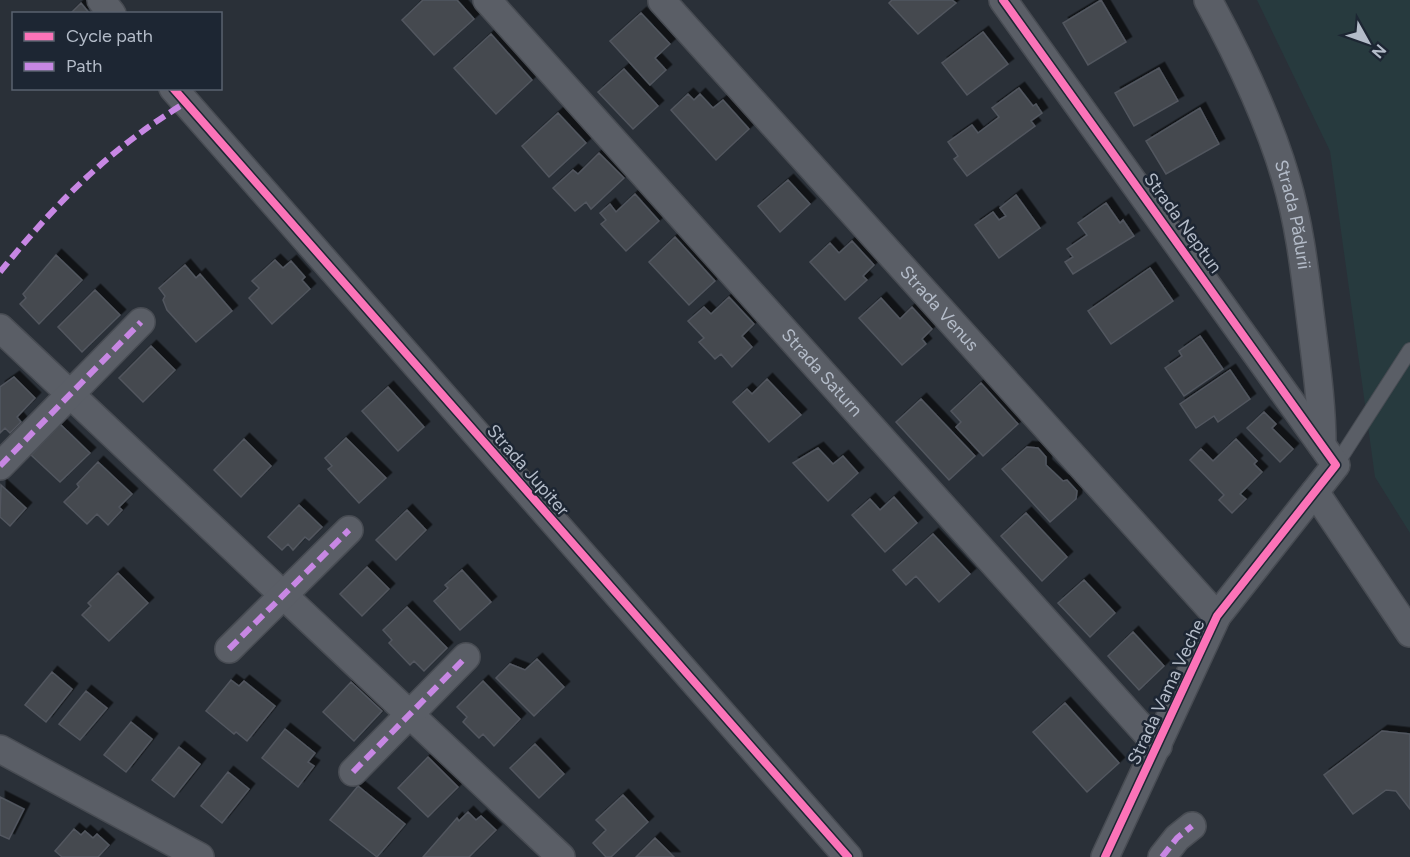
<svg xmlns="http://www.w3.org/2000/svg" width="1410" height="857" font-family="Figtree,sans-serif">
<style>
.green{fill:#273a3e}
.building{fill:#444950;stroke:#52575f;stroke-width:1.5;filter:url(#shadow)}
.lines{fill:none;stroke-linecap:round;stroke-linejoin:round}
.service-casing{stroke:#484c53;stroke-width:16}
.minor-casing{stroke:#484c53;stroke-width:30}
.service{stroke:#5a5e66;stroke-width:14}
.minor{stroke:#5a5e66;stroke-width:27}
.quiet{stroke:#c787e3;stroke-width:6;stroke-dasharray:12 6;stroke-linecap:butt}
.cycleway-casing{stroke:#1d2633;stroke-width:11}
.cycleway{stroke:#fb73b8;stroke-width:8}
.labels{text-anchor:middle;stroke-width:5;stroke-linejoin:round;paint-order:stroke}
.street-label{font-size:18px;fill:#b4bcc9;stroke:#1d2633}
</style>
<defs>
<filter id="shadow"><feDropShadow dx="5.5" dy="-5.5" stdDeviation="0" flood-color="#0009"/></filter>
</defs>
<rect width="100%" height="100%" fill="#2a3038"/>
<path class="green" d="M1257,0H1410V533L1375,477L1330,151Z"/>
<path class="building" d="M423,0H457L474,19L434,55L402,20Z
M892,0H952L956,3L918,34L889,3Z
M1101,0L1126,42L1088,65L1063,23Z
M81,3L90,14H70Z
M641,13L670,44L655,58L666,70L650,85L610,41Z
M983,32L1008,64L967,95L942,63Z
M491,34L532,80L496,114L454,68Z
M1159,68L1178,101L1134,126L1115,93Z
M624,69L658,106L633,129L598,92Z
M1019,88L1033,106L1036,104L1042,113L1031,121L1035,126L967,176L954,159L958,156L948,142L972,125L978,133L999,117L992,108Z
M688,94L694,100L700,94L713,108L723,100L749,129L716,160L671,110Z
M1200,108L1219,144L1166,174L1146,141Z
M558,113L586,143L549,177L522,146Z
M599,153L624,178L591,209L586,202L575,211L553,188L573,170L578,174Z
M788,180L810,204L780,232L758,206Z
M635,194L659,221L626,251L601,224L606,220L600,213L610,204L616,212Z
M1016,195L1040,228L999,258L975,225L993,212L999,220L1006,216L1000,208Z
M1106,203L1120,223L1123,220L1134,236L1073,274L1065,262L1073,257L1067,249L1087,235L1078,223Z
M675,237L715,281L689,305L649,262Z
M852,241L874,265L863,276L867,280L845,300L810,262L830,243L839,253Z
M56,255L82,280L39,324L20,304L26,298L23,294Z
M275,260L283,268L291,261L305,277L302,280L310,289L272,324L249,298L259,288L252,281Z
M185,265L196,278L200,274L232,311L196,342L167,310L163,300L165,296L159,288Z
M1150,268L1173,301L1111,344L1088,311Z
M95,290L120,315L82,352L58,327Z
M729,297L754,324L742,336L752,347L732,367L721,354L715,359L699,342L704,338L688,321L704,307L711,314Z
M881,298L900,319L912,307L932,329L922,339L926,344L902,365L859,318Z
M1200,336L1223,369L1184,396L1165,368L1182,356L1179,351Z
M151,346L175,370L143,402L119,378Z
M1230,370L1250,399L1218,422L1214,416L1196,428L1180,404Z
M14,377L35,398L17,417L21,422L10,433L5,428L0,433V387Z
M767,379L801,415L769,442L733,402L747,389L752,394Z
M981,383L1018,424L983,456L956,427L961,422L951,411Z
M388,387L424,427L398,451L362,411Z
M921,399L975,456L949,480L896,422Z
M1264,412L1276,424L1272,428L1293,449L1280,462L1247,428Z
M60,424L90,453L60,482L31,455Z
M346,438L386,478L359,503L328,469L332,466L325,458Z
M244,439L271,466L241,497L214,470Z
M1236,439L1257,461L1254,464L1262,472L1240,494L1246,499L1232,513L1219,500L1224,495L1190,460L1201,449L1213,461Z
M1027,447L1038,448L1046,457V465L1063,481L1067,480L1077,491L1076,499L1050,522L1002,469Z
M818,448L833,464L843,456L858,473L828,501L793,463Z
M98,462L132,494L119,507L122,510L108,525L97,514L87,524L64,502L79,487L77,484Z
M1,485L26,508L10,526L0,517Z
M894,497L917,523L885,552L852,515L870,499L880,510Z
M299,505L322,527L309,540L305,537L293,550L288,544L282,550L268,537Z
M407,510L426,530L396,560L376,540Z
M1026,513L1067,557L1042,581L1001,536Z
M933,534L970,574L939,602L916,576L906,585L893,570Z
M367,567L389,589L362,616L340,594Z
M462,570L491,602L460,630L434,601L448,588L445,585Z
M118,573L148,603L109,641L82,615L91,606L88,603Z
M1084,580L1115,613L1090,637L1058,603Z
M407,607L447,648L424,671L414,661L410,665L389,643L392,640L383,630Z
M1133,632L1164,666L1139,690L1108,656Z
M537,659L564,687L534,716L496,678L510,664L525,670Z
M52,672L72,689L46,722L25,705Z
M231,680L239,686L244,681L275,706L247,741L236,732L234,734L206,711Z
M483,681L520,719L494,746L483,734L479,738L463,722L467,717L457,707Z
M351,682L382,711L354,741L323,712Z
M86,691L107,708L80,740L59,724Z
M1065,703L1119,763L1087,792L1033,732Z
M131,722L152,739L126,772L104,755Z
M285,729L315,753L308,762L314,766L298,787L262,758Z
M1382,731L1410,734V809L1396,791L1386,790L1353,814L1324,775Z
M535,744L564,774L539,798L510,768Z
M179,747L200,764L174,797L152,780Z
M428,757L458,787L428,817L398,788Z
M228,772L249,789L222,823L201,806Z
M358,786L405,824L377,857L330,820Z
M623,795L648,822L611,857H606L593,843L606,830L596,820Z
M0,797L24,809L9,839L0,835Z
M468,812L476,820L481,816L496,830L469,857H423L457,818L459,821Z
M74,829L81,835L85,831L93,838L97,834L109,845L98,857H62L55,851Z
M655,838L674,857H636Z"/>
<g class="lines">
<g class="service-casing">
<path id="service" d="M1336,465L1410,350"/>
</g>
<g class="minor-casing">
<g id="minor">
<path d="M101,0L112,14"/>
<path id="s1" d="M487,0L1158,746"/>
<path d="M1003,0L1336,465L1217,616L1105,857"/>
<path id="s2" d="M1208,0C1239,57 1268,117 1286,179C1300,226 1305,274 1311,322C1316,363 1322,404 1322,445"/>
<path id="s3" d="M662,1L1217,616"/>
<path d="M173,88L848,857"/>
<path d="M0,328L561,857"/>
<path d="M0,466L141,322"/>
<path d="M1315,492L1410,633"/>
<path d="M229,649L349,530"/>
<path d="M0,749L200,857"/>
<path d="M353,772L466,657"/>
<path d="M1162,857L1177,838L1192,826"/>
</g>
</g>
<use href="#service" class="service"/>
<use href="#minor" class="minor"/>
<path class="quiet" d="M0,272C57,202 108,150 185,103
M0,466L141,322
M229,649L349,530
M353,772L466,657
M1162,857L1177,838L1192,826"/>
<g class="cycleway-casing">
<path id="cycleway" d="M1003,0L1336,465L1217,616L1105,857
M173,88L848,857"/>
</g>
<use href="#cycleway" class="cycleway"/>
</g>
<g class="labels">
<g class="street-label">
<text dy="6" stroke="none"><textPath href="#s2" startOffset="232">Strada Pădurii</textPath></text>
<text transform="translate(1183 223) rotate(54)" y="6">Strada Neptun</text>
<text dy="6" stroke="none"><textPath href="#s3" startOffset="414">Strada Venus</textPath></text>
<text dy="6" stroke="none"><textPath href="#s1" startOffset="501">Strada Saturn</textPath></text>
<text transform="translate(528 470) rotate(49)" y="6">Strada Jupiter</text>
<text transform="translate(1166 692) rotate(-65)" y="6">Strada Vama Veche</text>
</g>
</g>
<rect x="12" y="12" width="210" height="78" fill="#1d2633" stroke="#59626f" stroke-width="1.5"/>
<rect x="24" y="32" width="30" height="9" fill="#fb73b8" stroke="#59626f" stroke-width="1.5"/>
<text x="66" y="42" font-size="18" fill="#b4bcc9">Cycle path</text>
<rect x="24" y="62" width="30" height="9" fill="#c787e3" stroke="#59626f" stroke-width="1.5"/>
<text x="66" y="72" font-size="18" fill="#b4bcc9">Path</text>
<g transform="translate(1368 42) rotate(130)" stroke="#1d2633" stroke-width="4.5" paint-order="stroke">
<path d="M0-4.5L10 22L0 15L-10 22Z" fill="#b4bcc9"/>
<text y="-9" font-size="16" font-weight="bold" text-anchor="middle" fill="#b4bcc9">N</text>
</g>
</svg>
